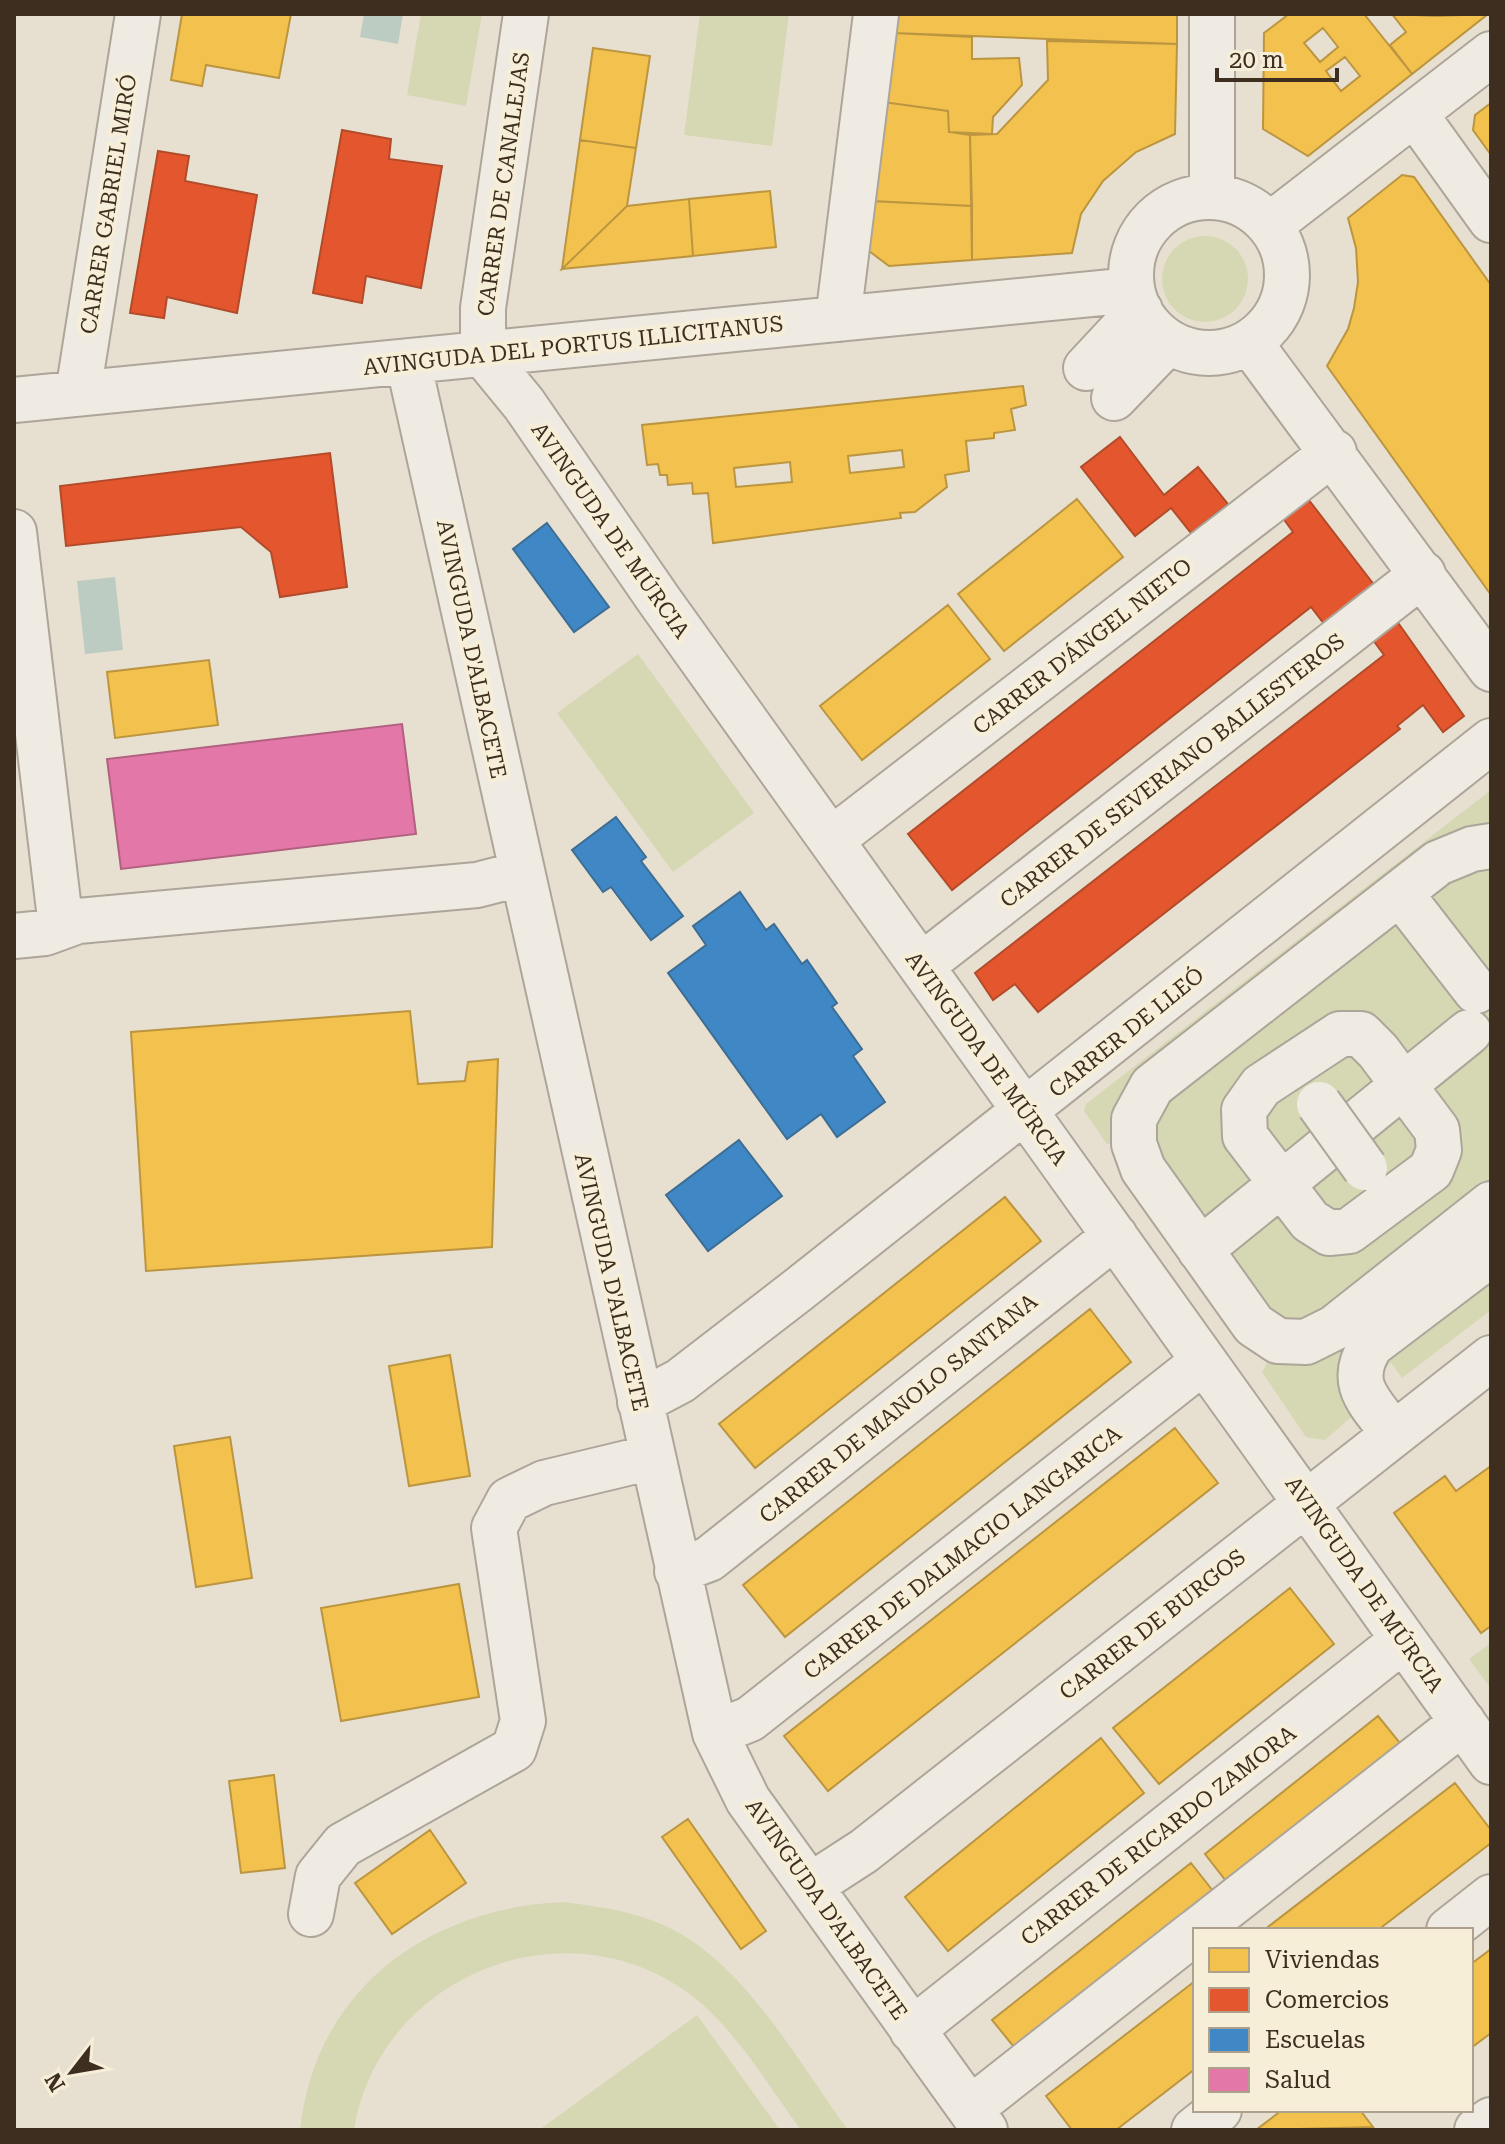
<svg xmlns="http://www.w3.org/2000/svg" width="1505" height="2144" font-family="'Roboto Serif',serif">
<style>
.green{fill:#d6d7b3}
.water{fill:#bcccc2}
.homes{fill:#f2c14e;stroke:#bc9540;stroke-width:2;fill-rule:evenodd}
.shops{fill:#e4572e;stroke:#b24b2a;stroke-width:2}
.schools{fill:#3f88c5;stroke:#3e6d94;stroke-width:2}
.health{fill:#e377a8;stroke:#b1617f;stroke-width:2}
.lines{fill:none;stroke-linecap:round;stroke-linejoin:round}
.minor-casing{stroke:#ada599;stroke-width:48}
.minor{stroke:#efebe3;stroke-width:44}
.minor-bridge-casing{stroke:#ada599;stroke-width:48;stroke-linecap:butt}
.minor-bridge{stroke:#efebe3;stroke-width:44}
.labels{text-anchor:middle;stroke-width:8;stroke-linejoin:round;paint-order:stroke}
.street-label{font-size:22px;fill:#3d2e20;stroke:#f7eed8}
</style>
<rect width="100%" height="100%" fill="#e7e0d1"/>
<path class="green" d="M421,14H482L466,106L407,95Z
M700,14H789L772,146L684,135Z
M1162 279a43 43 0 1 1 86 0a43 43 0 1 1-86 0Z
M638,654L754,813L673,872L557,713Z
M1491,790V1310L1402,1378L1391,1363L1346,1395L1357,1412L1325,1440L1306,1437L1262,1372L1270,1357L1117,1142L1107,1144L1084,1111L1086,1104Z
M1491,1643V1689L1469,1659Z
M563,1902C604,1907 645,1913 681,1934C751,1975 801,2066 848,2130H801C766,2083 733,2024 684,1990C558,1903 378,1979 354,2130H300C315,1989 428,1908 563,1902Z
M697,2015L780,2130H539Z"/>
<path class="water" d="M364,14H403L398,44L360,37Z
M115,577L123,650L85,654L77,581Z"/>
<path class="homes" d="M182,14H291L279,78L206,65L202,86L171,80Z
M896,14H1177V44L894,33Z
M1289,14H1364L1412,74L1308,156L1263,129L1264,33ZM1323,28L1338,47L1320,62L1304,43ZM1345,57L1360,76L1341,91L1326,71Z
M1392,14L1436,16L1488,14L1412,74L1390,45L1406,32Z
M894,33L972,37V59L1019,58L1022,85L993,117L992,134L949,132L948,111L883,102Z
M1047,41L1177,44L1175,134L1136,152L1103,181L1081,214L1072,253L972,260L970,135L997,134L1048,80Z
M593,48L650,56L636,148L580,140Z
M883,102L948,111L949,132L970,135L972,206L871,201Z
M1491,103V155L1473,130L1475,115Z
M580,140L636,148L627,206L562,269Z
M1402,175L1414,177L1491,285V595L1327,366L1348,329L1354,308L1358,282L1356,248L1348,218Z
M770,191L776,247L693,256L689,199Z
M689,199L693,256L562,269L627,206Z
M871,201L972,206V260L889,266L865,248Z
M1023,386L1026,405L1011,409L1015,430L994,433V438L966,441L969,471L945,475L947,487L915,512L900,513L901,518L713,543L708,493L693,494L692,483L668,485L667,475H660L658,464L647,465L642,425ZM902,450L904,467L850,473L848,456ZM790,462L792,482L736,487L734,468Z
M1077,499L1123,557L1004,651L958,594Z
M948,605L990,659L862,760L820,706Z
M209,660L218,725L115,738L107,672Z
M410,1011L418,1084L465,1081L468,1062L498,1059L492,1247L146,1271L131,1032Z
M1005,1197L1041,1241L755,1468L719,1424Z
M1090,1309L1131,1362L785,1637L743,1585Z
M450,1355L470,1476L409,1486L389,1366Z
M1175,1428L1218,1483L828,1791L784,1736Z
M230,1437L252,1578L196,1587L174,1446Z
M1491,1466V1626L1481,1633L1394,1513L1445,1476L1456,1491Z
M459,1584L479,1697L341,1721L321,1608Z
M1290,1588L1334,1644L1159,1784L1113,1728Z
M1378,1716L1400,1743L1226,1881L1205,1854Z
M1101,1738L1144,1793L948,1951L905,1897Z
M274,1775L285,1868L241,1873L229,1781Z
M1455,1783L1491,1830V1843L1378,1930H1264Z
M688,1819L766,1931L741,1949L662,1837Z
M430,1830L466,1883L392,1934L355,1883Z
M1191,1863L1213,1891L1014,2047L992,2020Z
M1491,1949V2033L1471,2048V1964Z
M1195,1981V2069L1116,2130H1072L1046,2096Z
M1282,2110H1360L1373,2127L1256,2130Z"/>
<path class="shops" d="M342,130L391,139L389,159L442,166L421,288L366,276L362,303L313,293Z
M158,151L189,156L185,181L257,195L237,313L167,297L164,318L130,313Z
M1120,437L1164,495L1198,467L1228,504L1191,533L1171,508L1135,536L1081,467Z
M330,453L347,587L280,597L271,552L241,527L66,546L60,486Z
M1305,495L1375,586L1325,625L1311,607L952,890L908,834L1293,532L1280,514Z
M1394,617L1464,716L1443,732L1423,705L1397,726L1400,729L1038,1012L1015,984L993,1000L975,973L1384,655L1370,636Z"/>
<path class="schools" d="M547,523L609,607L574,632L513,549Z
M616,817L646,857L641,861L683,916L651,940L611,887L603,892L572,850Z
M740,892L766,930L774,924L802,964L807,960L837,1003L832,1007L862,1049L853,1056L885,1102L837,1137L821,1114L787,1139L668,973L706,945L693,926Z
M739,1140L782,1196L708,1251L666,1195Z"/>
<path class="health" d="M402,724L416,834L121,869L107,759Z"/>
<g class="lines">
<g class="minor-casing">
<path id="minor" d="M1415,114L1491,220
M1212,197V14
M1131 275a78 78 0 1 1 156 0a78 78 0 1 1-156 0Z
M1270,225L1491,54
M838,319L876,14
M1250,343L1491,669
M483,354L524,404L659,600L1491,1762
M483,354V308L526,14
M408,361L715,1733L748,1800L985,2130
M1086,368L1140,310
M78,393L138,14
M1114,398L1168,342
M14,400L1132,290
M14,532L61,927
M831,840L1334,452
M1491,846L1472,849L1438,863L1152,1086L1134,1119V1144L1143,1169L1254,1325L1278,1341L1306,1342L1334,1328L1491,1204
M1400,893L1476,991
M14,936L45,933L78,921L477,885L520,874
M921,966L1423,574
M1340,1034H1361L1378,1051L1437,1130L1439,1150L1431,1170L1349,1231L1329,1233L1310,1221L1245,1136L1244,1110L1261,1086Z
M1200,1250L1469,1032
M640,1402L680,1381L798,1290L1491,741
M1394,1434C1370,1402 1346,1384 1371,1345L1491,1254
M677,1571L709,1559L1115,1236
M715,1733L750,1719L1204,1361
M810,1886L864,1851L1491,1358
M311,1914L318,1876L343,1845L514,1749L523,1721L494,1528L509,1500L544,1483L652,1457
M1198,1930L1463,1722
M1449,1930L1491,1897
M912,2030L1403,1640
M970,2109L1195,1932
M1194,2130L1219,2110
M1477,2130L1491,2120"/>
</g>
<use href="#minor" class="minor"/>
<g class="minor-bridge-casing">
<path id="minor-bridge" d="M1319,1104L1365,1168"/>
</g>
<use href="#minor-bridge" class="minor-bridge"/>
</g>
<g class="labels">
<g class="street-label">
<text transform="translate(503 184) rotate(-82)" y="8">CARRER DE CANALEJAS</text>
<text transform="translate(108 204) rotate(-81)" y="8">CARRER GABRIEL MIRÓ</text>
<text transform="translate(573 345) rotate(-6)" y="8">AVINGUDA DEL PORTUS ILLICITANUS</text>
<text transform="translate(611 530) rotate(55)" y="8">AVINGUDA DE MÚRCIA</text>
<text transform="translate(1082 646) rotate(-38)" y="8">CARRER D'ÁNGEL NIETO</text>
<text transform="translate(472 649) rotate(78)" y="8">AVINGUDA D'ALBACETE</text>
<text transform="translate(1172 770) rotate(-38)" y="8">CARRER DE SEVERIANO BALLESTEROS</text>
<text transform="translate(1126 1032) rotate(-39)" y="8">CARRER DE LLEÓ</text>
<text transform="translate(987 1058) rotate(54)" y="8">AVINGUDA DE MÚRCIA</text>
<text transform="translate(612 1282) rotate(77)" y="8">AVINGUDA D'ALBACETE</text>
<text transform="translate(898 1408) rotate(-39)" y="8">CARRER DE MANOLO SANTANA</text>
<text transform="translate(962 1552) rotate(-38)" y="8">CARRER DE DALMACIO LANGARICA</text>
<text transform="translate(1365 1584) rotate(55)" y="8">AVINGUDA DE MÚRCIA</text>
<text transform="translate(1152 1624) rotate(-38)" y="8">CARRER DE BURGOS</text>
<text transform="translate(1158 1835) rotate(-38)" y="8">CARRER DE RICARDO ZAMORA</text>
<text transform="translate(827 1909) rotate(55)" y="8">AVINGUDA D'ALBACETE</text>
</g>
</g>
<rect width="1505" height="2144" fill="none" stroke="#3d2e20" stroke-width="32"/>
<rect x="1193" y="1928" width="280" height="184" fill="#f7eed8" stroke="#ada18e" stroke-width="2"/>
<rect x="1209" y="1948" width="40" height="24" fill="#f2c14e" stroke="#ada18e" stroke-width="2"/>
<text x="1265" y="1968" font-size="24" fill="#3d2e20">Viviendas</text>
<rect x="1209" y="1988" width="40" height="24" fill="#e4572e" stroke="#ada18e" stroke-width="2"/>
<text x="1265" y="2008" font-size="24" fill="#3d2e20">Comercios</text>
<rect x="1209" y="2028" width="40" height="24" fill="#3f88c5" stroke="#ada18e" stroke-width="2"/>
<text x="1265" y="2048" font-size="24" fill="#3d2e20">Escuelas</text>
<rect x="1209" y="2068" width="40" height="24" fill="#e377a8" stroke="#ada18e" stroke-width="2"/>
<text x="1265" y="2088" font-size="24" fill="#3d2e20">Salud</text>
<g transform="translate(72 2072) rotate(239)" stroke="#f7eed8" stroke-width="6" paint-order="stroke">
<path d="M0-6L14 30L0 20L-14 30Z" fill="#3d2e20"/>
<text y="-12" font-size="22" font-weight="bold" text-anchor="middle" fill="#3d2e20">N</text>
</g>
<path d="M1217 68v12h120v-12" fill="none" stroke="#3d2e20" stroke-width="4"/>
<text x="1229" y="68" font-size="24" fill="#3d2e20" stroke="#f7eed8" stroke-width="6" paint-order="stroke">20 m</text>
</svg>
